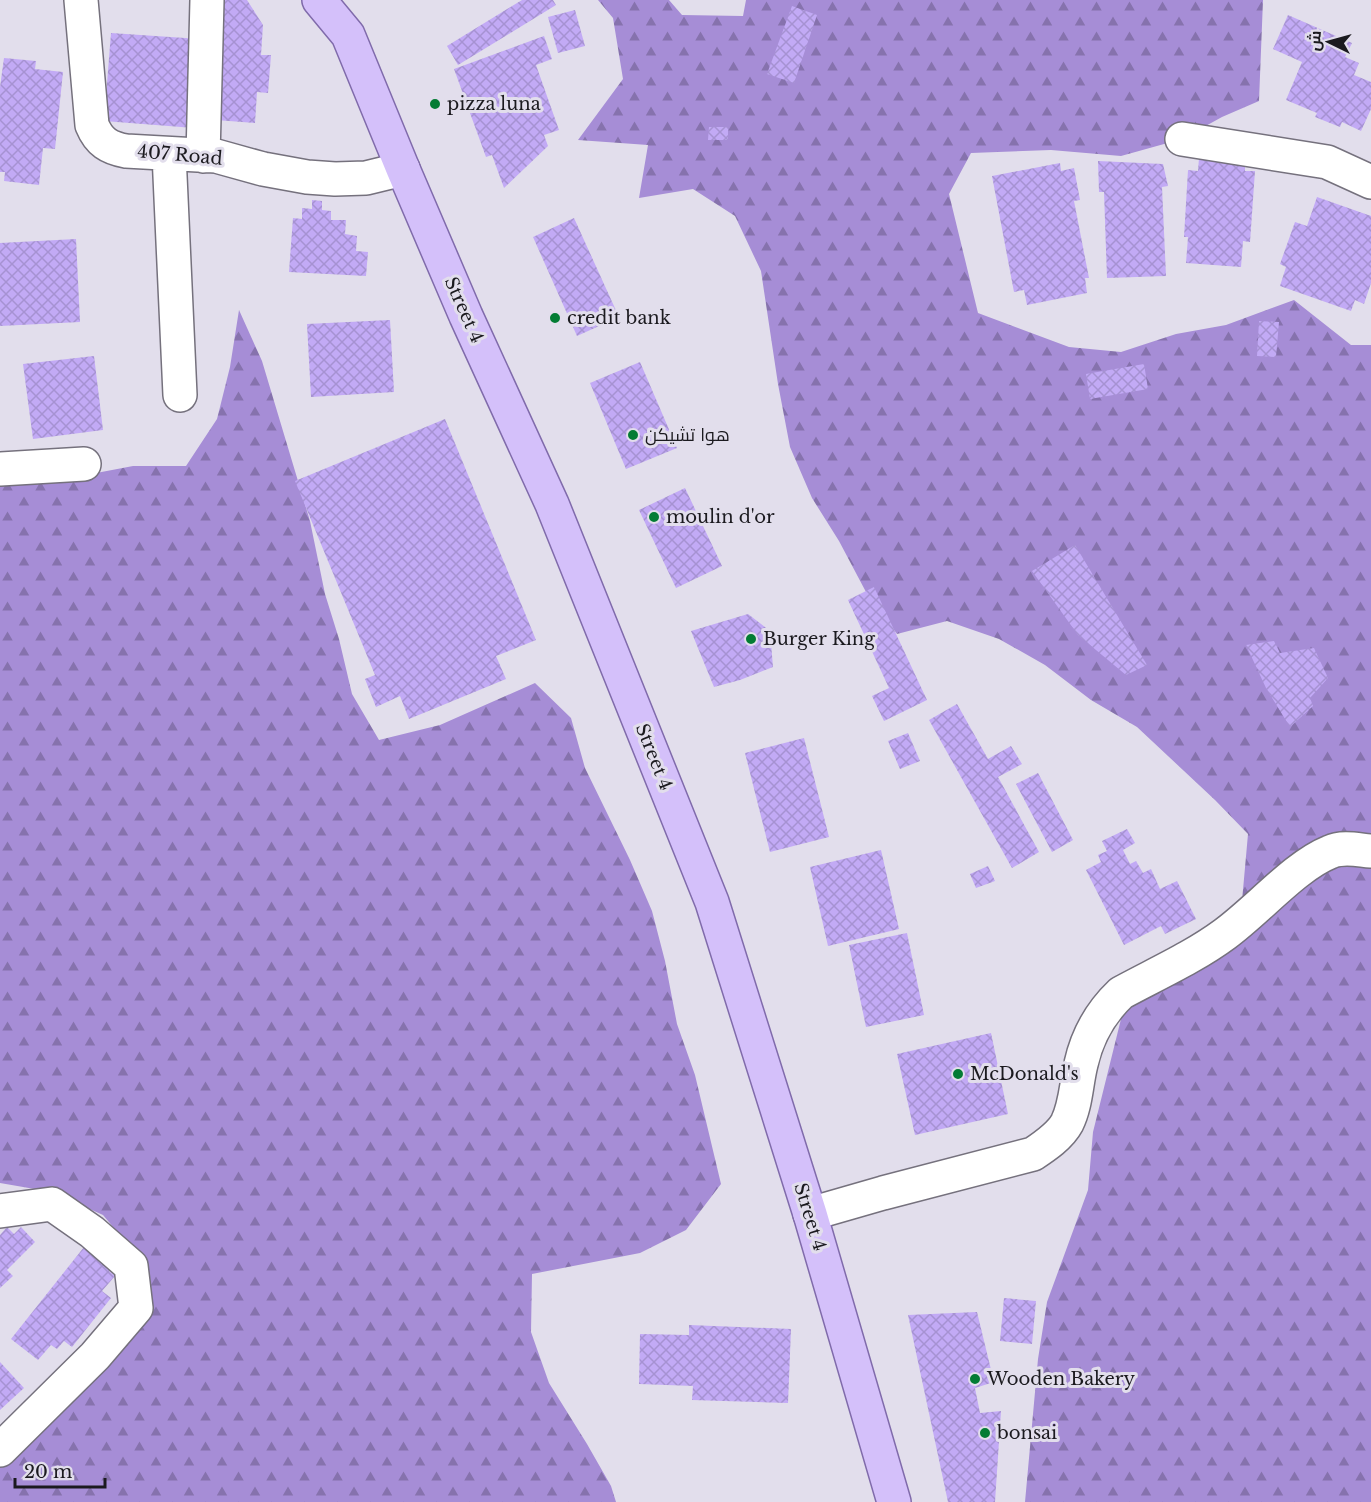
<svg xmlns="http://www.w3.org/2000/svg" width="1371" height="1502" font-family="'Libre Baskerville',Cairo,serif">
<style>
.forest{fill:url(#forest-firs)}
.building{fill:url(#building-cross-hatch)}
.lines{fill:none;stroke-linecap:round;stroke-linejoin:round}
.minor-casing{stroke:#75717d;stroke-width:36}
.major-casing{stroke:#806bab;stroke-width:36}
.minor{stroke:#fff;stroke-width:33}
.major{stroke:#d4c0fa;stroke-width:33}
.poi-dot{fill:#037c34;stroke:#e2deec;stroke-width:2}
.labels{text-anchor:middle;stroke-width:6;stroke-linejoin:round;paint-order:stroke}
.poi-label{font-size:18px;fill:#1b1a1f;stroke:#e2deec;text-anchor:start}
.street-label{font-size:18px;fill:#1b1a1f;stroke:#e2deec}
</style>
<defs>
<pattern id="forest-firs" width="22" height="20" patternUnits="userSpaceOnUse" patternTransform="scale(1.5)"><rect width="22" height="20" fill="#a68dd6"/><path d="M5 1l3.5 6h-7zM16 11l3.5 6h-7z" fill="#8672ad"/></pattern>
<pattern id="building-cross-hatch" width="8" height="8" patternUnits="userSpaceOnUse" patternTransform="scale(1.5)"><rect width="8" height="8" fill="#c2aaf5"/><path d="M0 0l8 8M0 8l8-8" fill="none" stroke="#a692d2"/></pattern>
</defs>
<rect width="100%" height="100%" fill="#e2deec"/>
<path class="forest" d="M598,0H669L682,15L743,16L746,0H1263L1259,101L1222,117L1182,139L1121,156L1051,150L971,153L949,194L978,313L1069,347L1121,352L1176,334L1226,325L1294,300L1351,345H1371V1502H1025L1038,1359L1047,1302L1088,1190L1093,1132L1121,1019L1143,967L1203,946L1242,901L1248,834L1215,800L1137,727L1091,700L1045,665L999,639L947,621L897,634L866,592L839,541L812,498L790,447L778,384L761,271L735,216L693,189L639,198L648,145L578,140L623,79L613,18Z
M239,310L262,361L310,521L325,594L339,639L352,694L379,740L440,725L535,683L571,718L585,768L630,860L652,911L665,961L677,1024L695,1075L721,1184L686,1230L640,1253L532,1274L531,1332L549,1383L587,1444L611,1486L616,1502H0V1439L109,1349L135,1253L103,1215L52,1192L0,1183V478H70L133,466H186L217,419L230,367Z"/>
<path class="building" d="M223,0H247L263,25L261,55H271L268,93L257,92L255,123L216,120Z
M522,0H553L556,5L458,65L447,46Z
M792,6L817,15L794,83L767,74Z
M575,10L585,46L558,53L548,17Z
M1288,15L1352,43L1345,57L1359,63L1354,75L1371,82V109L1361,131L1342,122L1340,127L1315,117L1317,113L1286,100L1302,62L1273,49Z
M111,33L200,39L194,128L104,121Z
M544,36L552,59L536,65L559,130L544,135L548,146L504,188L492,155L486,157L454,69Z
M4,58L36,61L35,69L63,72L55,149L43,148L39,185L4,181L5,172H0V87Z
M709,127H728V140H708Z
M1199,158L1245,161V171H1255L1250,242L1243,241L1241,267L1186,263L1188,237H1184L1188,170L1198,171Z
M1098,161L1163,164L1168,186L1162,187L1166,276L1107,278L1104,192H1099Z
M1060,163L1061,171L1074,168L1080,200L1074,201L1089,278H1085L1087,293L1027,305L1024,290L1014,292L992,176Z
M1317,197L1371,216V283L1364,304L1355,300L1351,311L1280,286L1286,267L1280,264L1295,222L1307,226Z
M312,200L322,201V210L331,211V220H346L345,234L357,236L356,251L368,252L366,276L289,272L293,218L302,219V208L312,209Z
M574,218L619,317L577,336L533,237Z
M76,239L80,322L0,326V243Z
M390,320L394,392L311,397L307,324Z
M1259,321L1279,322L1276,357L1257,356Z
M94,356L103,430L33,439L23,364Z
M640,362L677,448L626,469L590,383Z
M1144,364L1148,389L1090,399L1086,374Z
M445,419L536,640L496,656L506,679L409,719L400,696L376,707L365,679L375,675L295,481Z
M685,488L722,566L676,588L639,510Z
M1075,545L1147,665L1126,675L1078,635L1032,571Z
M874,587L927,700L884,721L872,696L889,688L848,600Z
M748,614L770,631L773,667L740,680L714,687L691,631Z
M1274,641L1280,653L1314,648L1328,678L1310,698L1313,706L1290,727L1266,688L1246,645Z
M957,704L988,759L1011,746L1022,764L998,777L1039,852L1012,868L929,720Z
M908,733L920,761L900,769L888,741Z
M804,738L829,837L770,852L745,753Z
M1038,773L1073,840L1052,852L1016,784Z
M1127,829L1135,843L1123,850L1130,864L1136,861L1143,873L1151,869L1160,889L1177,881L1196,919L1165,934L1161,926L1124,945L1086,870L1101,862L1098,855L1107,851L1102,841Z
M881,850L899,929L828,946L810,867Z
M988,866L995,881L976,888L970,874Z
M907,933L924,1015L866,1027L849,945Z
M991,1033L1008,1114L915,1135L897,1054Z
M7,1227L14,1234L21,1227L35,1242L7,1270L13,1276L0,1288V1235Z
M88,1242L115,1263L109,1271L115,1276L102,1291L111,1298L72,1347L64,1341L57,1349L51,1345L38,1360L11,1339Z
M1004,1298L1036,1301L1032,1344L1000,1341Z
M977,1312L994,1382L975,1388L980,1413L1001,1411L995,1502H948L908,1315Z
M689,1325L791,1329L788,1403L692,1400L693,1386L639,1384L640,1334L689,1335Z
M0,1362L24,1388L0,1410Z"/>
<g class="lines">
<g class="minor-casing">
<path id="minor" d="M81,0L92,125C99,142 109,148 126,151L216,156L263,169L307,177L335,179L366,178L403,169
M1182,139L1327,162L1371,182
M169,154L180,395
M203,156L207,0
M0,469L84,464
M0,1211L52,1204L92,1232L131,1266L136,1308L95,1356L0,1450
M810,1214L883,1193L1033,1154C1045,1146 1060,1136 1067,1123C1076,1105 1076,1084 1081,1064C1087,1037 1101,1012 1121,993C1156,974 1194,957 1225,934C1258,910 1295,866 1330,852C1343,846 1358,850 1371,851"/>
</g>
<g class="major-casing">
<path id="major" d="M319,0L348,35L403,169L466,316L552,504L712,902L810,1214L894,1502"/>
</g>
<use href="#minor" class="minor"/>
<use href="#major" class="major"/>
</g>
<g class="poi-dot">
<circle cx="435" cy="104" r="6"/>
<circle cx="555" cy="318" r="6"/>
<circle cx="633" cy="435" r="6"/>
<circle cx="654" cy="517" r="6"/>
<circle cx="751" cy="639" r="6"/>
<circle cx="958" cy="1074" r="6"/>
<circle cx="975" cy="1379" r="6"/>
<circle cx="985" cy="1433" r="6"/>
</g>
<g class="labels">
<g class="poi-label">
<text x="447" y="110">pizza luna</text>
<text x="567" y="324">credit bank</text>
<text x="645" y="441">هوا تشيكن</text>
<text x="666" y="523">moulin d'or</text>
<text x="763" y="645">Burger King</text>
<text x="970" y="1080">McDonald's</text>
<text x="987" y="1385">Wooden Bakery</text>
<text x="997" y="1439">bonsai</text>
</g>
<g class="street-label">
<text transform="translate(180 155) rotate(5)" y="6">407 Road</text>
<text transform="translate(464 310) rotate(66)" y="6">Street 4</text>
<text transform="translate(654 757) rotate(68)" y="6">Street 4</text>
<text transform="translate(810 1217) rotate(73)" y="6">Street 4</text>
</g>
</g>
<g transform="translate(1329 42) rotate(275)" stroke="#e2deec" stroke-width="4.5" paint-order="stroke">
<path d="M0-4.5L10 22L0 15L-10 22Z" fill="#1b1a1f"/>
<text y="-9" font-size="16" font-weight="bold" text-anchor="middle" fill="#1b1a1f">ش</text>
</g>
<path d="M15 1478v9h90v-9" fill="none" stroke="#1b1a1f" stroke-width="3"/>
<text x="24" y="1478" font-size="18" fill="#1b1a1f" stroke="#e2deec" stroke-width="4.5" paint-order="stroke">20 m</text>
</svg>
